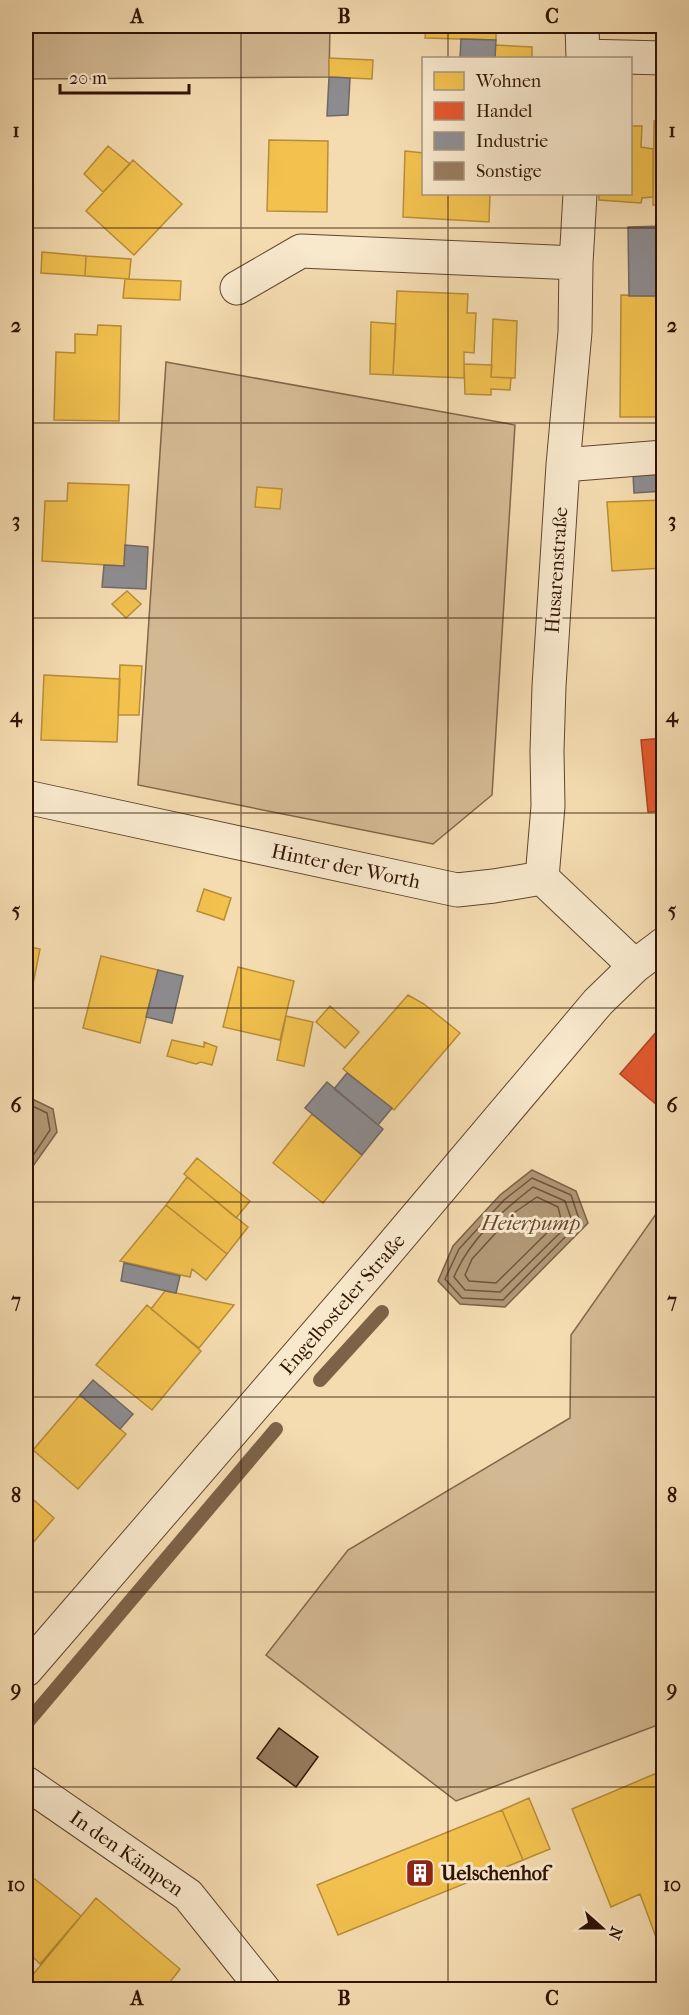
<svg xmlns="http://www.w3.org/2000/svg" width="689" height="2015" font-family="'IM FELL French Canon',serif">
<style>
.green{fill:#d3b993;stroke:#82664b;stroke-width:1.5}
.water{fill:#b19775;stroke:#7d6247;stroke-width:1.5}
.homes{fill:#f2c14e;stroke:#b88d38;stroke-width:1.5}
.shops{fill:#e4572e;stroke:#ae4321;stroke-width:1.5}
.industry{fill:#8d8d92;stroke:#716867;stroke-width:1.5}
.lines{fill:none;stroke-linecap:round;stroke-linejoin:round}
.shore{stroke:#70553c;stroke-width:1.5}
.stream{stroke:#7d6247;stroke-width:14}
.building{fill:#967b5d;stroke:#301303;stroke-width:1.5}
.minor-casing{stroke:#61452e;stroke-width:35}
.minor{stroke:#f8e8cc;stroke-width:33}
.grid{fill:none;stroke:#301303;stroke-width:1.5;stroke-opacity:0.55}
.labels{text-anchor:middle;stroke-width:6;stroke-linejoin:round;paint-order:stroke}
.street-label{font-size:20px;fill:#301303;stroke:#f8e8cc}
.poi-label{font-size:20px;font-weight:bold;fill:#301303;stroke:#f8e8cc;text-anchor:start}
.water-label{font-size:21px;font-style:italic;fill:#644831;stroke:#f8e8cc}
.neatline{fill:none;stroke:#301303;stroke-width:2}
.grid-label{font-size:20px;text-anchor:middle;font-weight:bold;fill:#301303}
</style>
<rect width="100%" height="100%" fill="#f4dbb0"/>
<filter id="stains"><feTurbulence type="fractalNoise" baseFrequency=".00333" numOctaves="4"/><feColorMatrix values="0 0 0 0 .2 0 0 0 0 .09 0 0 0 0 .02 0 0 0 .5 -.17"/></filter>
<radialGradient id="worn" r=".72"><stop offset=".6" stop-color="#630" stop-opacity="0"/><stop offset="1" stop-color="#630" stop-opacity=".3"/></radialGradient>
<path class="green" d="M26,26H330L329,77L26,79Z
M166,362L515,425L492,795L433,844L138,785Z
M663,1204V1723L456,1801L266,1655L348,1550L570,1418L571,1335Z"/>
<path class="water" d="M26,1096L53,1109L57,1132L26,1176Z
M532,1170L576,1191L588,1223L505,1307L460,1304L438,1281L453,1246L500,1195Z"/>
<path class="homes" d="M426,26H496V40L425,38Z
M641,26H664V32H641Z
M495,45L532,47V58H495Z
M329,58L373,60L372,79L329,77Z
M654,121H664V205H653Z
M630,126H642L641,147L653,149V197L642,198L641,203L599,200V194H630Z
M269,140L328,141L327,212L267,211Z
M108,146L130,164L103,192L84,174Z
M405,151L424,153V194H490L489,222L403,217Z
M133,160L182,204L134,255L86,211Z
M42,252L86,256L85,276L41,273Z
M86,256L131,259L129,279L85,276Z
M125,279L181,281L180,300L123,298Z
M397,291L468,294L467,313H476L474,353L464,352V378L393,375Z
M621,295L664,296V417H620Z
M493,319L517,321L515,378L491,377Z
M371,322L396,324L393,375L370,374Z
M98,325L121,326L119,421L54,420L56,352L75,353V334L97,335Z
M464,364L492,365L491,377L511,378L510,390L491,389V395L465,394Z
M68,483L129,485L124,566L42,561L45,501H67Z
M257,487L282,489L280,509L255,507Z
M664,500V568L612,571L607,502Z
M127,591L141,604L126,618L112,604Z
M120,665L142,666L139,715H118Z
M44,675L120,679L117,742L41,740Z
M204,889L231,898L224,920L197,911Z
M26,946L40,949L26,1019Z
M101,956L158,970L140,1043L83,1028Z
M238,967L294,981L280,1040L223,1027Z
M408,995L424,1004L460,1033L394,1110L343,1069Z
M330,1006L359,1032L345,1048L316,1022Z
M286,1016L313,1022L304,1066L277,1060Z
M172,1040L204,1047V1042L217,1047L212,1065L201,1062L196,1064L167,1056Z
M312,1114L362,1155L323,1203L273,1163Z
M197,1158L250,1201L236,1218L184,1174Z
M187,1177L248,1227L227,1254L166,1205Z
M166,1205L227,1254L206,1280L192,1269L190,1277L120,1261Z
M165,1291L176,1293L234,1305L199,1348L151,1309Z
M147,1305L201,1351L152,1410L96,1365Z
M80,1395L126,1434L78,1489L33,1450Z
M26,1493L54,1518L26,1551Z
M664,1770V1946L660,1948L640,1894L611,1907L572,1809Z
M529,1798L550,1849L523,1860L502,1810Z
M502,1810L523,1860L338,1935L317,1885Z
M26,1872L81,1916L40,1964L26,1950Z
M96,1898L180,1969L164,1990H26V1983Z"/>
<path class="shops" d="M664,738V811L648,812L641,740Z
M664,1023V1111L620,1074Z"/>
<path class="industry" d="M461,39L496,40L495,58H460Z
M329,77L350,78L348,115L327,116Z
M664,226V296H629L628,227Z
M664,472V491L634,493L633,474Z
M125,545L148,547L146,589L102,587L104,565L124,566Z
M158,970L183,976L172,1023L146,1017Z
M347,1073L392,1108L378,1125L334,1089Z
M327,1082L383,1129L362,1155L305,1108Z
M124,1263L180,1276L176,1293L121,1281Z
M93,1380L133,1414L120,1429L80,1395Z"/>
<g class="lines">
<path class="shore" d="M26,1103L47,1113L50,1130L26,1166
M532,1178L571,1195L580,1222L503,1300L462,1298L445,1279L459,1249L504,1200Z
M533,1187L565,1201L572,1221L500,1292L465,1290L454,1277C469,1240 502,1211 533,1187Z
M537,1197L558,1207L561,1219L496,1283L469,1281L465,1275L472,1259L515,1212Z"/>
<path class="stream" d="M320,1380L382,1312
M26,1724L276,1429"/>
</g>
<path class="building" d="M279,1728L318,1757L296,1787L257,1758Z"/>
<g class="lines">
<g class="minor-casing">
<path id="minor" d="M582,26L583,58
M583,56L664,58
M237,288L301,251L576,263
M563,465L664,457
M26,797L457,890L494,886L542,878L635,966
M542,878L548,806L547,751L549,686L563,465L575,332L576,263L580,194
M26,1670L375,1266L598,1002L635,966L664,944
M26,1783L188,1895L264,1990"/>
</g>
<use href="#minor" class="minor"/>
</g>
<path class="grid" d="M241,26V1990M448,26V58M448,194V1990M26,228H664M26,423H664M26,618H664M26,813H664M26,1008H664M26,1202H664M26,1397H664M26,1592H664M26,1787H664"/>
<defs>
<g id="building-square" transform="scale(1.5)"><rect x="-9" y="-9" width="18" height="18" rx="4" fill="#8f2418" stroke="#f8e8cc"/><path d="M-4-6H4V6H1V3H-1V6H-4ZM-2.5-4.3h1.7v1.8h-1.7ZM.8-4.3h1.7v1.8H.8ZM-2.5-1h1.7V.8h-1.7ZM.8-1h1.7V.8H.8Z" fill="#fff"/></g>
</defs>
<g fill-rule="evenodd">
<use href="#building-square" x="420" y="1873"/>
</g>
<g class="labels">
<g class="street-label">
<text transform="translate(556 570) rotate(-86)" y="7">Husarenstraße</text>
<text transform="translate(346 866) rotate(12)" y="7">Hinter der Worth</text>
<text transform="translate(342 1304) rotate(-49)" y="7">Engelbosteler Straße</text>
<text transform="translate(127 1853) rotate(35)" y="7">In den Kämpen</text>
</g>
<g class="poi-label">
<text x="441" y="1880">Uelschenhof</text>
</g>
<g class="water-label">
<text x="531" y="1230">Heierpump</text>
</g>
</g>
<rect width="689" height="2015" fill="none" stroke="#f4dbb0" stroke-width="66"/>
<rect x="422" y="57" width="210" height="138" fill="#f8e8cc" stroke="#a8937c" stroke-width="1.5"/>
<rect x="434" y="72" width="30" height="18" fill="#f2c14e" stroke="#a8937c" stroke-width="1.5"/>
<text x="476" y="87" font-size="18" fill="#301303">Wohnen</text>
<rect x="434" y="102" width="30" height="18" fill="#e4572e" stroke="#a8937c" stroke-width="1.5"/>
<text x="476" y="117" font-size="18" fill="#301303">Handel</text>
<rect x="434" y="132" width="30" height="18" fill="#8d8d92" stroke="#a8937c" stroke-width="1.5"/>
<text x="476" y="147" font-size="18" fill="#301303">Industrie</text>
<rect x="434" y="162" width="30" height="18" fill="#967b5d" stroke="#a8937c" stroke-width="1.5"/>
<text x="476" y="177" font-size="18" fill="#301303">Sonstige</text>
<g transform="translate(602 1928) rotate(111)" stroke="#f8e8cc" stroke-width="4.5" paint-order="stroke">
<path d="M0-4.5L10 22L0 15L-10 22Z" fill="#301303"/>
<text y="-9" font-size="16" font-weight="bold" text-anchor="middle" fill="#301303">N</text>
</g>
<path d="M60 84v9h129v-9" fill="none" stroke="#301303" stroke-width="3"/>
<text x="69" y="84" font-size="18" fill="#301303" stroke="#f8e8cc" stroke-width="4.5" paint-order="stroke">20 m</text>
<rect x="33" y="33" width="623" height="1949" class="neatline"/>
<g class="grid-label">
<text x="137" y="23">A</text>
<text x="344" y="23">B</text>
<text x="552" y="23">C</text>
<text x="16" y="137">1</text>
<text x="672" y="137">1</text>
<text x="16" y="332">2</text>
<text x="672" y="332">2</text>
<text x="16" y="527">3</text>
<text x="672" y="527">3</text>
<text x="16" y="722">4</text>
<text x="672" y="722">4</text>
<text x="16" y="917">5</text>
<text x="672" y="917">5</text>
<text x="16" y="1112">6</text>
<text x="672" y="1112">6</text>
<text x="16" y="1307">7</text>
<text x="672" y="1307">7</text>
<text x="16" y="1502">8</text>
<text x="672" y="1502">8</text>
<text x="16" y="1696">9</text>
<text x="672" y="1696">9</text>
<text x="16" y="1891">10</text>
<text x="672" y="1891">10</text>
<text x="137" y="2005">A</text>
<text x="344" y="2005">B</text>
<text x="552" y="2005">C</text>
</g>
<rect width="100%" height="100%" filter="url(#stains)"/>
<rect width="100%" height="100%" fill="url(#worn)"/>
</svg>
